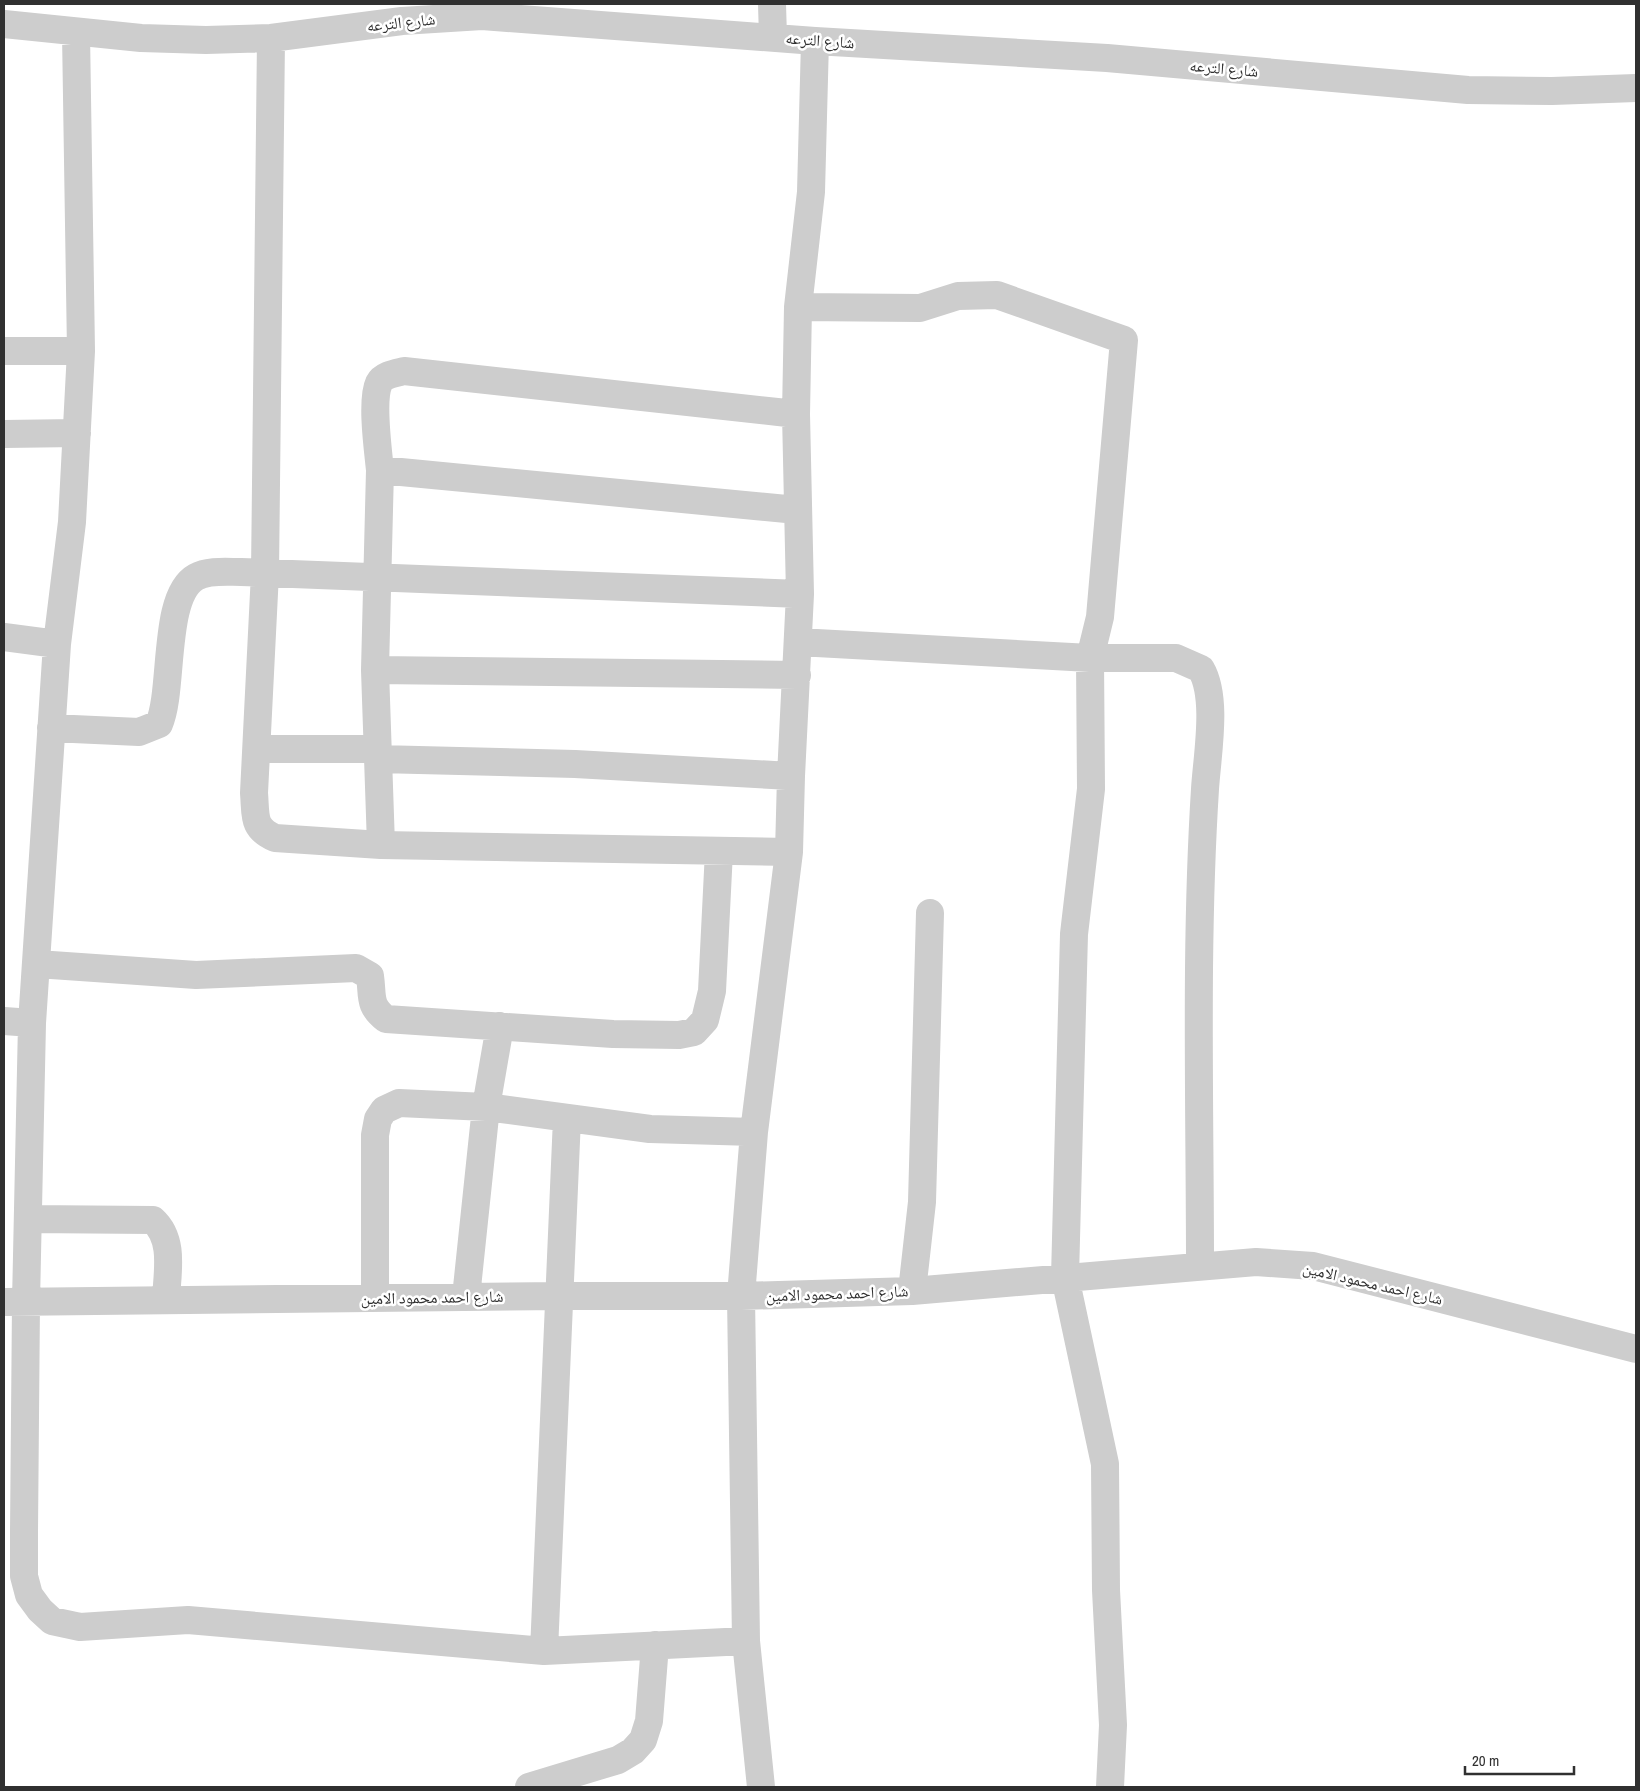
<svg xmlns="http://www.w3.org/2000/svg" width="1640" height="1791" font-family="'Archivo Narrow','Noto Naskh Arabic',sans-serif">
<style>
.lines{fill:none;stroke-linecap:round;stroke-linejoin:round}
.minor{stroke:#cdcdcd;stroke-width:28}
.labels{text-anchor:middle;stroke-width:5;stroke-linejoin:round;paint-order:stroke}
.street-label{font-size:16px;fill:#303030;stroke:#fff}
</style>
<rect width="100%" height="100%" fill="#fff"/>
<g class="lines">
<path class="minor" d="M772,4L773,37
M4,24L141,38L206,40L271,38L402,21L482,16L815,41L1107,58L1468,90L1552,91L1636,88
M76,33L81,351L72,522L57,644L32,1023L26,1302L24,1532V1576L29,1595L40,1610L52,1621L80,1627L188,1620L544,1651L746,1641
M271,38L265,573L254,793C256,816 252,828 275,838L381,845L789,852
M798,307L920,308L958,296L997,295L1124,340L1100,617L1090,658L1091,789L1074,934L1065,1277L1105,1464L1106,1590L1113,1725L1110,1787
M4,351H81
M4,434L77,433
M380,470C378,450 371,400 379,383C383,375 396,373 404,371L796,414
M4,637L57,644
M798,642L1090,658H1176L1201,669C1218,698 1207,756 1205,789C1195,947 1200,1107 1200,1266
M375,670L381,845
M797,675L375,670L380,470L797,510
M51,728L139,732L159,724C174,690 162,596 196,577C208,570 227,572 241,572L800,594
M258,749H378
M378,759L575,764L791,776
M37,964L196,975L356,968L370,976C373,996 368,1005 386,1019L613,1034L679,1035L694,1032L705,1020L712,991L719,851
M4,1021L32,1023
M28,1219L153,1220C175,1240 167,1273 166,1300
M912,1291L922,1202L930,913
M466,1297L486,1107L500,1026
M375,1298V1135L378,1119L384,1110L399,1103L486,1107L650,1129L754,1132
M4,1302L562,1296H741L912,1291L1256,1262L1313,1266L1636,1349
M544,1651L567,1118
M529,1787L618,1760L633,1751L643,1740L649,1721L655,1645
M761,1787L746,1641L741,1296L754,1132L789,852L791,776L800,594L796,414L798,307L811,192L815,41"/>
</g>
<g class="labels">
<g class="street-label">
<text transform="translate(401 22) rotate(-6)" y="6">شارع الترعه</text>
<text transform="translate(820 40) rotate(4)" y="6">شارع الترعه</text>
<text transform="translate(1224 68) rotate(5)" y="6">شارع الترعه</text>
<text transform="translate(1373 1283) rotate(13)" y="6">شارع احمد محمود الامين</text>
<text transform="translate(837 1293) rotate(-2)" y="6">شارع احمد محمود الامين</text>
<text transform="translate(432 1297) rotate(-1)" y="6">شارع احمد محمود الامين</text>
</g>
</g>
<rect width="1640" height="1791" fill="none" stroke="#303030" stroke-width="10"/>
<path d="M1465 1766v8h109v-8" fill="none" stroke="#303030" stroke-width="2.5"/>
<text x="1472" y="1766" font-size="15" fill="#303030" stroke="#ffffff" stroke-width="4" paint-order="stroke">20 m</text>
</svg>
